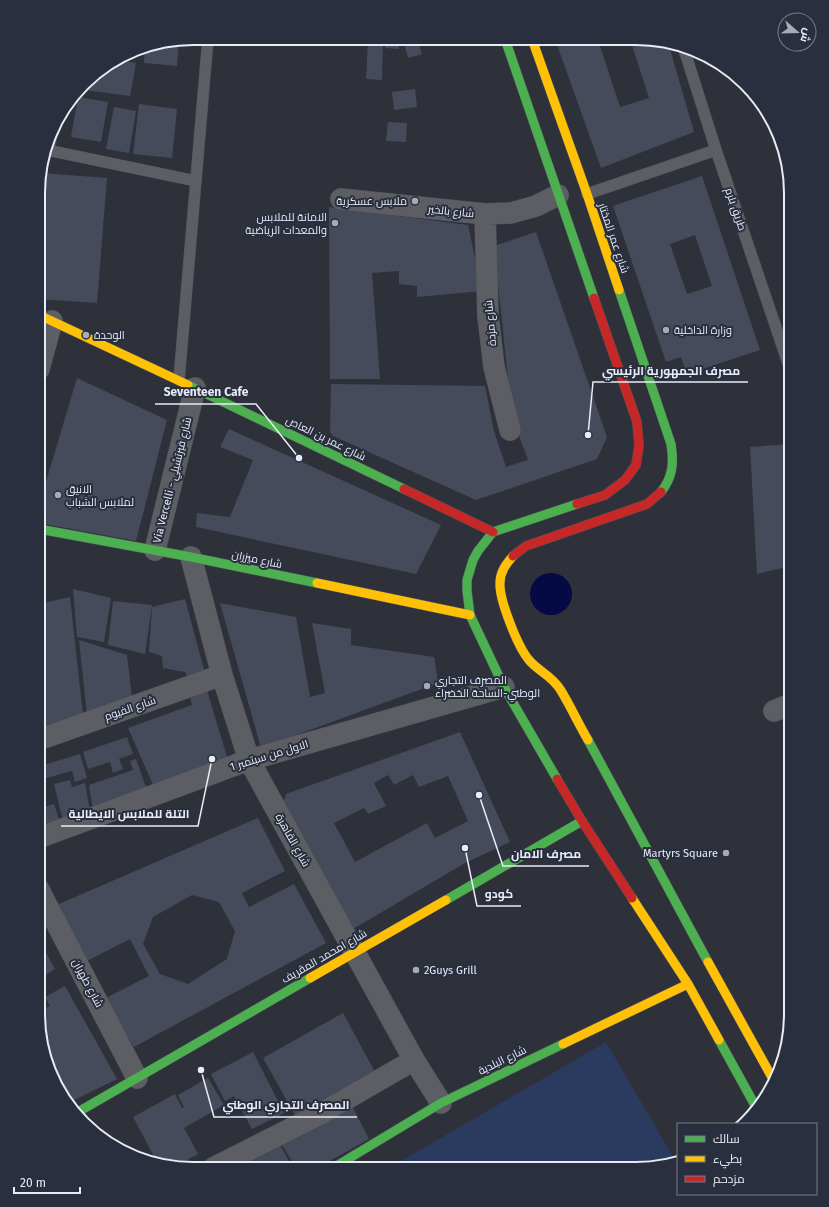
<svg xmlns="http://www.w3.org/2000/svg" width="829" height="1207" font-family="'Fira Sans',Cairo,sans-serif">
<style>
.green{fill:#2b3b5f}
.water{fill:#050944}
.building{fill:#464b5b;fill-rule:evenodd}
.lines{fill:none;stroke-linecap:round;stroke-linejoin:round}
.lane-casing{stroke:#4d5057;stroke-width:12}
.street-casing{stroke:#4d5057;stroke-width:22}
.fast-casing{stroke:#4d5057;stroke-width:10}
.slow-casing{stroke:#4d5057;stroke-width:10}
.jam-casing{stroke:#4d5057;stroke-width:10}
.lane{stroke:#5c5e64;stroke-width:11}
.street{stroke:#5c5e64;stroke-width:21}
.fast{stroke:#4caf50;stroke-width:9}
.slow{stroke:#ffc107;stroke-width:9}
.jam{stroke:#c62828;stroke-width:9}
.poi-dot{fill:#a7abb4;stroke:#292f3e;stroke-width:1.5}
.labels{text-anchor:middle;stroke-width:4;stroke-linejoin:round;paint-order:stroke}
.poi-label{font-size:11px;fill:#e8ecf6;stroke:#292f3e;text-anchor:start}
.street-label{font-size:11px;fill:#e8ecf6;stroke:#292f3e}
.rim{fill:none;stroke:#e8ecf6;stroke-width:2}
.leader{fill:none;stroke:#e8ecf6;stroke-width:1.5}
.callout-dot{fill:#e8ecf6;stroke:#292f3e;stroke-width:1.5}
.callout-label{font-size:12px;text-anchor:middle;font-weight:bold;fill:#e8ecf6;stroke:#292f3e;stroke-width:4;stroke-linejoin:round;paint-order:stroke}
</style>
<rect width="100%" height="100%" fill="#2e3139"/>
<path class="green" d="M606,1042L675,1160L636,1169L389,1168Z"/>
<path class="water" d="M530 594a21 21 0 1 1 42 0a21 21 0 1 1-42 0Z"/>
<path class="building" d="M368,39H383L382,80L366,79Z
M385,39H399V49L385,48Z
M403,39H417L422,54L408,58Z
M555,39H610L599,43L620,107L649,98L630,39H657L668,42L694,132L601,168Z
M179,40L177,66L144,63L145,46Z
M118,60L136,63L130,96L84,90L85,83L91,76Z
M415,89L417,107L394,110L392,92Z
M78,97L108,102L101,142L71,137Z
M139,104L177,109L172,158L133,154Z
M114,107L136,111L129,153L106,149Z
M61,112L56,146L49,144L59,116Z
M388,122L407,123L406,142L386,141Z
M41,173L107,178L97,303L39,299V188Z
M702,176L760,350L687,374L681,357L666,362L613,206ZM695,235L712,286L687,294L670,244Z
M329,207L468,225L482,291L417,297V286L399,284V271L372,273L380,379H330Z
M536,232L607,437L597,459L476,500L333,436L330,432L331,384L485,386L494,431L506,467L528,460L518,433L509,387L494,246Z
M77,378L167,420L136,541L39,523V505Z
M229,429L441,525L416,574L196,527L197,513L230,517L253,460L220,447Z
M791,444V566L757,574L750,447Z
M73,589L111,598L104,642L77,637Z
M70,597L84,724L38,739L39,702L44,700L39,632V604Z
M185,599L206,677L189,681L185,672L163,668L162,656L149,652L152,607Z
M113,601L152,605L145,654L108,645Z
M220,603L296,617L310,697L325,693L312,623L351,629V645L434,657L438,683L261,748Z
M79,640L127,655L132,697L87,715Z
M207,690L227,757L154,787L128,728L192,705L190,698Z
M460,732L510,842L465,863L348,932L281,810L286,794ZM388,775L394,785L413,775L419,787L448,776L468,821L435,838L427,823L355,862L334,823L364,808L368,814L386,806L374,783Z
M127,737L133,754L119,759L123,769L113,773L110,762L88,769L83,752Z
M80,754L87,778L75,782L72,771L43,779L40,766Z
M136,759L147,790L93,810L89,785L133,770L130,761Z
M70,780L72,787L85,783L90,811L63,821L54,784Z
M39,783L45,801L38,804V784Z
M54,804L60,822L38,831V809Z
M258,818L285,871L242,893L249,907L294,884L326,943L134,1047L104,999L149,976L130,939L79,965L45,910ZM192,895L219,902L235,931L227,959L188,984L160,974L143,944L153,917Z
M38,938L55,969L38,980Z
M65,986L117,1079L70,1102L54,1082L38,1014V1012L50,1006L45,997Z
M343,1013L375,1072L296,1117L263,1058Z
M253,1052L284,1113L252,1129L234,1096L225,1101L211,1074Z
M208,1078L224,1105L184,1128L198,1154L172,1168L158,1164L133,1117L175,1094L182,1108L184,1107L178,1095Z
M352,1106L369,1139L317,1168H296L282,1145Z
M279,1143L293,1168H237Z"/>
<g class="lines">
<g class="lane-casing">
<path id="lane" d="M683,46L716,150L791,372
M47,150L196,181
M587,194L716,150
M179,380L208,38"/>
</g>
<g class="street-casing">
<path id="street" d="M341,199L485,214L511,213L536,206L558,195
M485,214L488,316L494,367L510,430
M39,369L52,321
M155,550L195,388
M191,557L222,675L249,760L414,1060L441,1103
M774,711L791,704
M38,740L222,675
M38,838L249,760L504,687
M38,888L137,1078
M213,1168L322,1113L414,1060"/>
</g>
<g class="fast-casing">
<path id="fast" d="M505,39L594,298
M619,290L671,444C674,462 673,477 661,492
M188,385L404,489
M39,529L191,557L317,583
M588,740L708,962
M557,779L504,687L470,615L467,591V580L473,560L478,551L493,532L577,504
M446,900L582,821
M719,1040L757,1109
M78,1112L310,978
M333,1168L441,1103L563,1044"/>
</g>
<g class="slow-casing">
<path id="slow" d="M532,39L587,194L619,290
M39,315L188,385
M513,556C506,564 500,572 500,583C499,600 518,647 529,660C538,671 551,675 560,689C570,705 578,723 588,740
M317,583L470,615
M632,898L688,984L719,1040
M708,962L774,1081
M310,978L446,900
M563,1044L688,984"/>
</g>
<g class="jam-casing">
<path id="jam" d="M404,489L493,532
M577,504L605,495L625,480L636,465L639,446L637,422L594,298
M513,556L526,546L647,504L661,492
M557,779L582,821L632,898"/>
</g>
<use href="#lane" class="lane"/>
<use href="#street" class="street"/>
<use href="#fast" class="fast"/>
<use href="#slow" class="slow"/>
<use href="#jam" class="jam"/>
</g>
<g class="poi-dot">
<circle cx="415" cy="201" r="4"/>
<circle cx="335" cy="223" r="4"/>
<circle cx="666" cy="330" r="4"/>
<circle cx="86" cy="335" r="4"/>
<circle cx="58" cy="495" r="4"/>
<circle cx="427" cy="686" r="4"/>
<circle cx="726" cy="853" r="4"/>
<circle cx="416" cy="970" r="4"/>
</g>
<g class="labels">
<g class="poi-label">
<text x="407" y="205" text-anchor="end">ملابس عسكرية</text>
<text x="327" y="221" text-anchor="end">الامانة للملابس<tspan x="327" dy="13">والمعدات الرياضية</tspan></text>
<text x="674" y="334">وزارة الداخلية</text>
<text x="94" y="339">الوحدة</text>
<text x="66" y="493">الانيق<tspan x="66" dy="13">لملابس الشباب</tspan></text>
<text x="435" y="684">المصرف التجاري<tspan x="435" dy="13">الوطني-الساحة الخضراء</tspan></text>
<text x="718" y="857" text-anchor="end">Martyrs Square</text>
<text x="424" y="974">2Guys Grill</text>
</g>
<g class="street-label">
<text transform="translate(736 209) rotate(71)" y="4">طريق بلرم</text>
<text transform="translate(451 211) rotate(6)" y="4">شارع بالخير</text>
<text transform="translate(614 238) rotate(71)" y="4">شارع عمر المختار</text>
<text transform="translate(490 323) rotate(-95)" y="4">شارع مزدة</text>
<text transform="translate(326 438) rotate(26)" y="4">شارع عمر بن العاص</text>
<text transform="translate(172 480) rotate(-76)" y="4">Via Vercelli - شارع فيرتشيلي</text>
<text transform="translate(257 559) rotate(12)" y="4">شارع ميزران</text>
<text transform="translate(130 708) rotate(-19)" y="4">شارع الفيوم</text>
<text transform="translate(269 755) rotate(-17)" y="4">الاول من سبتمبر 1</text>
<text transform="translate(293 840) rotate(61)" y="4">شارع القاهرة</text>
<text transform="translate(324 956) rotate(-30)" y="4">شارع امحمد المقريف</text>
<text transform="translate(88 983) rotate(62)" y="4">شارع طهران</text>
<text transform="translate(502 1060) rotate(-26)" y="4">شارع البلدية</text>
</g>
</g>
<path d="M0 0H829V1207H0ZM193 45H636A148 148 0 0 1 784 193V1014A148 148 0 0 1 636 1162H193A148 148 0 0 1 45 1014V193A148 148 0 0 1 193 45Z" fill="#292f3e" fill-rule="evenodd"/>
<path class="rim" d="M193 45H636A148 148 0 0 1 784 193V1014A148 148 0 0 1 636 1162H193A148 148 0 0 1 45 1014V193A148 148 0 0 1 193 45Z"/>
<path class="leader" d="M588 435L593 382H748M299 458L256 404H155M212 759L198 826H61M479 795L503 866H589M465 848L477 906H521M201 1070L214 1117H357"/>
<g class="callout-dot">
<circle cx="588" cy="435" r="4"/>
<circle cx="299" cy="458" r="4"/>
<circle cx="212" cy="759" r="4"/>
<circle cx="479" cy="795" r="4"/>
<circle cx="465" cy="848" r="4"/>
<circle cx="201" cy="1070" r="4"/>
</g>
<g class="callout-label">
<text x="671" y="375">مصرف الجمهورية الرئيسي</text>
<text x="206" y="396">Seventeen Cafe</text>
<text x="129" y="818">التلة للملابس الايطالية</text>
<text x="546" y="858">مصرف الامان</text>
<text x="499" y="898">كودو</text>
<text x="286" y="1109">المصرف التجاري الوطني</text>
</g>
<rect x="677" y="1123" width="140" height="72" fill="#292f3e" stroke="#757b88"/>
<rect x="685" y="1136" width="20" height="6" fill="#4caf50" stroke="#757b88"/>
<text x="713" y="1143" font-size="12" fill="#e8ecf6">سالك</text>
<rect x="685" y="1156" width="20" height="6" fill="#ffc107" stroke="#757b88"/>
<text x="713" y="1163" font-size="12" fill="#e8ecf6">بطيء</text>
<rect x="685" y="1176" width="20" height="6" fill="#c62828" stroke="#757b88"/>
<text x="713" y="1183" font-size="12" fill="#e8ecf6">مزدحم</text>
<g transform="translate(797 32) rotate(110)"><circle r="19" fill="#292f3e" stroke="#757b88"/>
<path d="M0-3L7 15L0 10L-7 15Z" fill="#a7abb4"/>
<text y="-6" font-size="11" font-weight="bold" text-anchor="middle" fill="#e8ecf6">ش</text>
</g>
<path d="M14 1187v6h66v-6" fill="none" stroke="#e8ecf6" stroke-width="2"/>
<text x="20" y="1187" font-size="12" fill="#e8ecf6" stroke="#292f3e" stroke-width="3" paint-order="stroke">20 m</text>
</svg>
